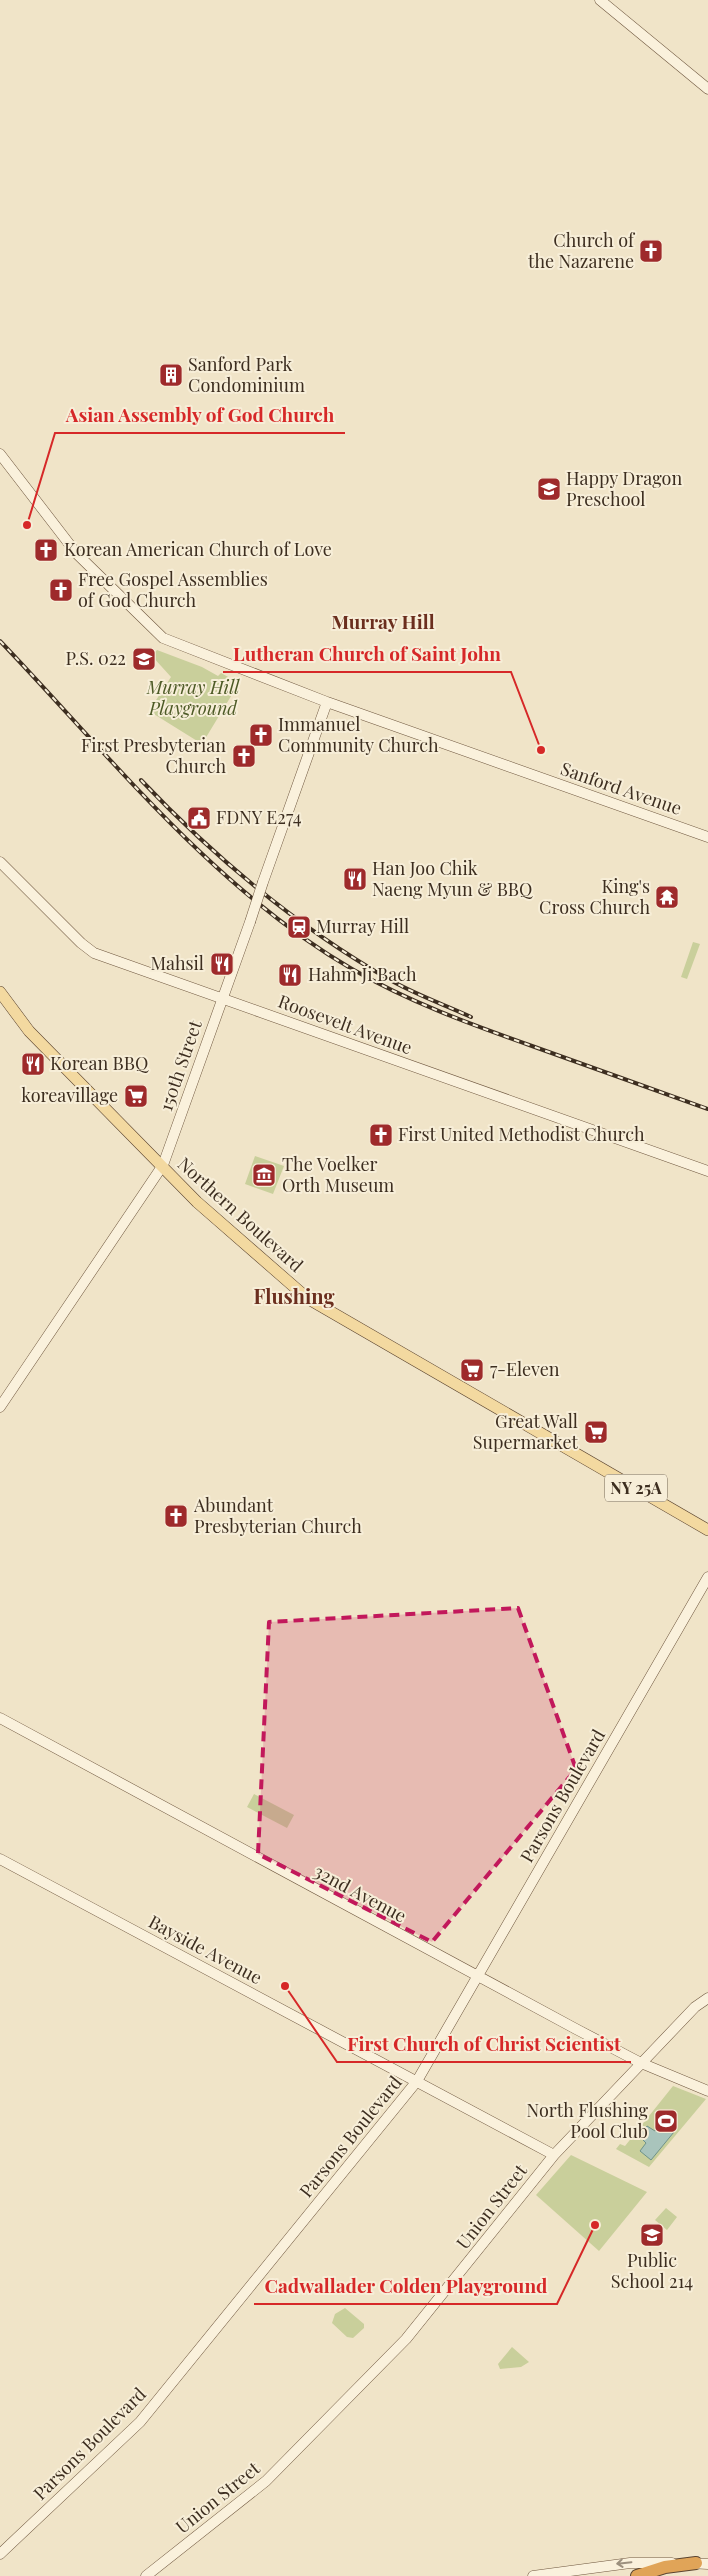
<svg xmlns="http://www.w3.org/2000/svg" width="708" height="2576" font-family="'Playfair Display',serif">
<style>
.green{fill:#c9cf9b}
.water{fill:#a9c4bc;stroke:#6f938a}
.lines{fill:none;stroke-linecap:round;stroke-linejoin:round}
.secondary-casing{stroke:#6f573f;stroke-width:11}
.primary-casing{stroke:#5b4430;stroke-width:12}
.highway-casing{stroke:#5b4430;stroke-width:14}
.secondary{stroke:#faf1dc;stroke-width:10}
.primary{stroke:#f3d9a0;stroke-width:11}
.highway{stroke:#e0a458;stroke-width:12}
.rail-casing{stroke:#3d2e20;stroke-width:4}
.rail{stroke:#f7eed8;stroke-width:2;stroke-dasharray:5.5;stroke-linecap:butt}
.secondary-bridge-casing{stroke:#6f573f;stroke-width:11;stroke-linecap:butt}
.secondary-bridge{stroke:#faf1dc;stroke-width:10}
.oneway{stroke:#9c907e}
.marked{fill:#c2185b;fill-opacity:0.2;stroke:#c2185b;stroke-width:4;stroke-dasharray:10 6;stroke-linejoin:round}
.labels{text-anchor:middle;stroke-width:4;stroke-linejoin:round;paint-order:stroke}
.shield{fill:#f7eed8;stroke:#756857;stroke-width:1}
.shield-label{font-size:16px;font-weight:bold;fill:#3d2e20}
.poi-label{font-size:18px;fill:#3d2e20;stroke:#f7eed8;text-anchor:start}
.park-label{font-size:18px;font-style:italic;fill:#4d5a26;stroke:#f7eed8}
.street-label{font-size:18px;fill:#3d2e20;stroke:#f7eed8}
.neighbourhood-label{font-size:19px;font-weight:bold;fill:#6b2e1e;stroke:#f7eed8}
.quarter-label{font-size:20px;font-weight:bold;fill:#6b2e1e;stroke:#f7eed8}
.leader{fill:none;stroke:#d62828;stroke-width:2}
.callout-dot{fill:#d62828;stroke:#f7eed8;stroke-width:2}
.callout-label{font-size:19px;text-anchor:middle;font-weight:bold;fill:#d62828;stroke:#f7eed8;stroke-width:4;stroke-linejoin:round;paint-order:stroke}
</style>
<rect width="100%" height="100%" fill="#f0e4c8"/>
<path class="green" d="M157,650L202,667L218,676L221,673L239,683L202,744L149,711L171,677L152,656Z
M693,942L700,944L687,979L681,977Z
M255,1156L284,1166L273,1194L245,1184Z
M254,1794L294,1815L287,1828L247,1807Z
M673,2086L706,2099L649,2167L616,2149L620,2144L625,2146Z
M571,2155L647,2192L599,2251L536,2195Z
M666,2208L677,2217L667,2230L655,2220Z
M345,2308L364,2324V2328L353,2338L347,2337L332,2323L335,2314Z
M512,2347L529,2362L521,2367L500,2369L498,2364Z"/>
<path class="water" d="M662,2124L674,2132L651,2160L640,2151L646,2143L639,2136L647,2126L655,2131Z"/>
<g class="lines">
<g class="secondary-casing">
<path id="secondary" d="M600,0L708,89
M0,454L77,554L163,638L327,702L708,837
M0,862L81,943L94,953L708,1171
M263,882L327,702
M0,1407L163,1165L250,922
M0,1718L576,2029L641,2063L708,2091
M0,1859L554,2155
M0,2554L140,2422L417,2081L708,1577
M689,2563L708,2564
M146,2576L266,2481L406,2339L554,2155L695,2007L708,1998
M533,2576L630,2563H672"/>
</g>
<g class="primary-casing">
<path id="primary" d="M0,992L29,1031L197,1202L307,1298L708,1530"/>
</g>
<g class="highway-casing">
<path id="highway" d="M637,2576L665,2567L696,2563"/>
</g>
<use href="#secondary" class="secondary"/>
<use href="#primary" class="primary"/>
<use href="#highway" class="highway"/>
<g class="rail-casing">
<path id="rail" d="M0,641C110,756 213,888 352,969C409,1002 470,1024 532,1046C591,1067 649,1088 708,1109
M141,780C214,857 299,928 392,981C417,995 445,1005 471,1017"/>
</g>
<use href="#rail" class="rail"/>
<g class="secondary-bridge-casing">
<path id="secondary-bridge" d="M250,922L263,882"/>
</g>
<use href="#secondary-bridge" class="secondary-bridge"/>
</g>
<defs><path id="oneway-shaft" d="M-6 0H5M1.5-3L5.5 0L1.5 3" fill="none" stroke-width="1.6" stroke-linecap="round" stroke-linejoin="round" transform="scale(1.25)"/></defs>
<use class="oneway" href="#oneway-shaft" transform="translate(624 2563) rotate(174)"/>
<path class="marked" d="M518,1608L576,1769L432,1942L258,1854L269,1622Z"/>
<defs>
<g id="church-square" transform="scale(1.25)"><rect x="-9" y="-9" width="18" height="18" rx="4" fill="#9e2a2b" stroke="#f7eed8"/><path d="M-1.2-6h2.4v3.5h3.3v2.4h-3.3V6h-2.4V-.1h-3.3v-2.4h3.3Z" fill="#fff"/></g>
<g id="building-square" transform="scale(1.25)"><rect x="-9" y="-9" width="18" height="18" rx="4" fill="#9e2a2b" stroke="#f7eed8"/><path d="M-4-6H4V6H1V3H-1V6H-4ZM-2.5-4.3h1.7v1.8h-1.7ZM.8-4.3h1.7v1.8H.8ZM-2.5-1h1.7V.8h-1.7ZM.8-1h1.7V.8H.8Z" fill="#fff"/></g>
<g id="school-square" transform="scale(1.25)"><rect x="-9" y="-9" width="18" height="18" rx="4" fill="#9e2a2b" stroke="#f7eed8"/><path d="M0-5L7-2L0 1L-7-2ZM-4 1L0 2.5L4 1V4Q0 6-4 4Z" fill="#fff"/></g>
<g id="civic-square" transform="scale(1.25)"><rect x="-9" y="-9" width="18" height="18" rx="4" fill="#9e2a2b" stroke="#f7eed8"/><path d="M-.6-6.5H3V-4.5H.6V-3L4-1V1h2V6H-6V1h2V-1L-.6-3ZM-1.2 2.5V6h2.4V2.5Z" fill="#fff"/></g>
<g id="restaurant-square" transform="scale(1.25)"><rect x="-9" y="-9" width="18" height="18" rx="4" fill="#9e2a2b" stroke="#f7eed8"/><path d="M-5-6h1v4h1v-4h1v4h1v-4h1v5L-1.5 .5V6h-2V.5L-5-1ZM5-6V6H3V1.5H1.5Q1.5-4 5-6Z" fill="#fff"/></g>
<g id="temple-square" transform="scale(1.25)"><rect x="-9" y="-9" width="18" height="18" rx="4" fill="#9e2a2b" stroke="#f7eed8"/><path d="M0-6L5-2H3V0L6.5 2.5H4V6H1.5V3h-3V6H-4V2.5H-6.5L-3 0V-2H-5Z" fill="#fff"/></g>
<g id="station-square" transform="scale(1.25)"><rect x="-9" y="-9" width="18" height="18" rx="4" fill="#9e2a2b" stroke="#f7eed8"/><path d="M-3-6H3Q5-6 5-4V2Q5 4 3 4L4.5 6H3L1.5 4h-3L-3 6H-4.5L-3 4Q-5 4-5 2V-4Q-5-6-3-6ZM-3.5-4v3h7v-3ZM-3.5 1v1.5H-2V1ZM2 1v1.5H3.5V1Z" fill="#fff"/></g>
<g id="supermarket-square" transform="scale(1.25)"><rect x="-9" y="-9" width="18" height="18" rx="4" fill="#9e2a2b" stroke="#f7eed8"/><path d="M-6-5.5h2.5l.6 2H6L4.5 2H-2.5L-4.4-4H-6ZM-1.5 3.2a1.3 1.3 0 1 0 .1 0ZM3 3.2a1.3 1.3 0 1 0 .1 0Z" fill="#fff"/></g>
<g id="museum-square" transform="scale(1.25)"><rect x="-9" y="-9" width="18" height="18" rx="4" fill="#9e2a2b" stroke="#f7eed8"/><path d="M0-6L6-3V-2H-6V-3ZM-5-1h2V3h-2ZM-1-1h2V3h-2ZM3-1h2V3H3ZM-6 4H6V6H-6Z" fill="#fff"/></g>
<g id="stadium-square" transform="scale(1.25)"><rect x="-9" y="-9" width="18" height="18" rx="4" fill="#9e2a2b" stroke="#f7eed8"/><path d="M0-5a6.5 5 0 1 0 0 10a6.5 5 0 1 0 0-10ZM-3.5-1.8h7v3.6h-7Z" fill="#fff"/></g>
</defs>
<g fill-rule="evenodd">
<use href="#church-square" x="651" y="251"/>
<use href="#building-square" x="171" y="375"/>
<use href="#school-square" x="549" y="489"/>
<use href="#church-square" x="46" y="550"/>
<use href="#church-square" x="61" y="590"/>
<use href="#school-square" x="144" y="659"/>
<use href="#church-square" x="261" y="735"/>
<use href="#church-square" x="244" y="756"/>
<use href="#civic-square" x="199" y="818"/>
<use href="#restaurant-square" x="355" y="879"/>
<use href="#temple-square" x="667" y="897"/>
<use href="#station-square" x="299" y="927"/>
<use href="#restaurant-square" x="222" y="964"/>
<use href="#restaurant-square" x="290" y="975"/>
<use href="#restaurant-square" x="33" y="1064"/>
<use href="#supermarket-square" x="136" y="1096"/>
<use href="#church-square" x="381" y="1135"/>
<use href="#museum-square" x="264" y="1175"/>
<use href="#supermarket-square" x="472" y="1370"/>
<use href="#supermarket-square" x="596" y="1432"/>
<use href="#church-square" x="176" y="1516"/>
<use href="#stadium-square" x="666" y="2121"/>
<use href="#school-square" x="652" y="2235"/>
</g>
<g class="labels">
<rect class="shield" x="605" y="1474.5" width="62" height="27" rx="4"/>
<g class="shield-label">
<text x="636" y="1494">NY 25A</text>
</g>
<g class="poi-label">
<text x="634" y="247" text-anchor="end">Church of<tspan x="634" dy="21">the Nazarene</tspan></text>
<text x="188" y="371">Sanford Park<tspan x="188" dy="21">Condominium</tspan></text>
<text x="566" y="485">Happy Dragon<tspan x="566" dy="21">Preschool</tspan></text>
<text x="64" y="556">Korean American Church of Love</text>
<text x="78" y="586">Free Gospel Assemblies<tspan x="78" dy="21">of God Church</tspan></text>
<text x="126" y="665" text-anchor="end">P.S. 022</text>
<text x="278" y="731">Immanuel<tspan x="278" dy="21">Community Church</tspan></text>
<text x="226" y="752" text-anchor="end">First Presbyterian<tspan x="226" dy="21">Church</tspan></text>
<text x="216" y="824">FDNY E274</text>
<text x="372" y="875">Han Joo Chik<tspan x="372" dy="21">Naeng Myun &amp; BBQ</tspan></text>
<text x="650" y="893" text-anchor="end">King's<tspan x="650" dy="21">Cross Church</tspan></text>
<text x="316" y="933">Murray Hill</text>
<text x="204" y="970" text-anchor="end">Mahsil</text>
<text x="308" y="981">Hahm Ji Bach</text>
<text x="50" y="1070">Korean BBQ</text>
<text x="118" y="1102" text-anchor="end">koreavillage</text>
<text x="398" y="1141">First United Methodist Church</text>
<text x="282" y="1171">The Voelker<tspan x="282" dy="21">Orth Museum</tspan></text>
<text x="490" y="1376">7-Eleven</text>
<text x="578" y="1428" text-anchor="end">Great Wall<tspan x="578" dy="21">Supermarket</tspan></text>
<text x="194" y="1512">Abundant<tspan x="194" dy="21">Presbyterian Church</tspan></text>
<text x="648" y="2117" text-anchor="end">North Flushing<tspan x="648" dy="21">Pool Club</tspan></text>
<text x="652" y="2267" text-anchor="middle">Public<tspan x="652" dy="21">School 214</tspan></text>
</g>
<g class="park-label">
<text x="193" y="694">Murray Hill<tspan x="193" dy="21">Playground</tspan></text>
</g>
<g class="street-label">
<text transform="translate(621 789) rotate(19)" y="6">Sanford Avenue</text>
<text transform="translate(345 1025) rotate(20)" y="6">Roosevelt Avenue</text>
<text transform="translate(181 1066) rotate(-71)" y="6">150th Street</text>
<text transform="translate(240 1215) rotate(42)" y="6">Northern Boulevard</text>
<text transform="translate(563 1796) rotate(-60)" y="6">Parsons Boulevard</text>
<text transform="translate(360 1894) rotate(28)" y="6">32nd Avenue</text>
<text transform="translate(205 1950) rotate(28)" y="6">Bayside Avenue</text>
<text transform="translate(351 2137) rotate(-51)" y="6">Parsons Boulevard</text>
<text transform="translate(492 2207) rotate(-52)" y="6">Union Street</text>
<text transform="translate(90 2444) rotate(-45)" y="6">Parsons Boulevard</text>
<text transform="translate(218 2498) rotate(-39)" y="6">Union Street</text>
</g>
<g class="neighbourhood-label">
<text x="383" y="629">Murray Hill</text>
</g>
<g class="quarter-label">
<text x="294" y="1304">Flushing</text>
</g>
</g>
<path class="leader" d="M27 525L55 433H345M541 750L511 672H223M285 1986L337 2062H631M595 2225L557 2304H254"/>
<g class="callout-dot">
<circle cx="27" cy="525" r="5"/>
<circle cx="541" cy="750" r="5"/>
<circle cx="285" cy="1986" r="5"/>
<circle cx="595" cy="2225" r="5"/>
</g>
<g class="callout-label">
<text x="200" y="422">Asian Assembly of God Church</text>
<text x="367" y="661">Lutheran Church of Saint John</text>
<text x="484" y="2051">First Church of Christ Scientist</text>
<text x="406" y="2293">Cadwallader Colden Playground</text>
</g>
</svg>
